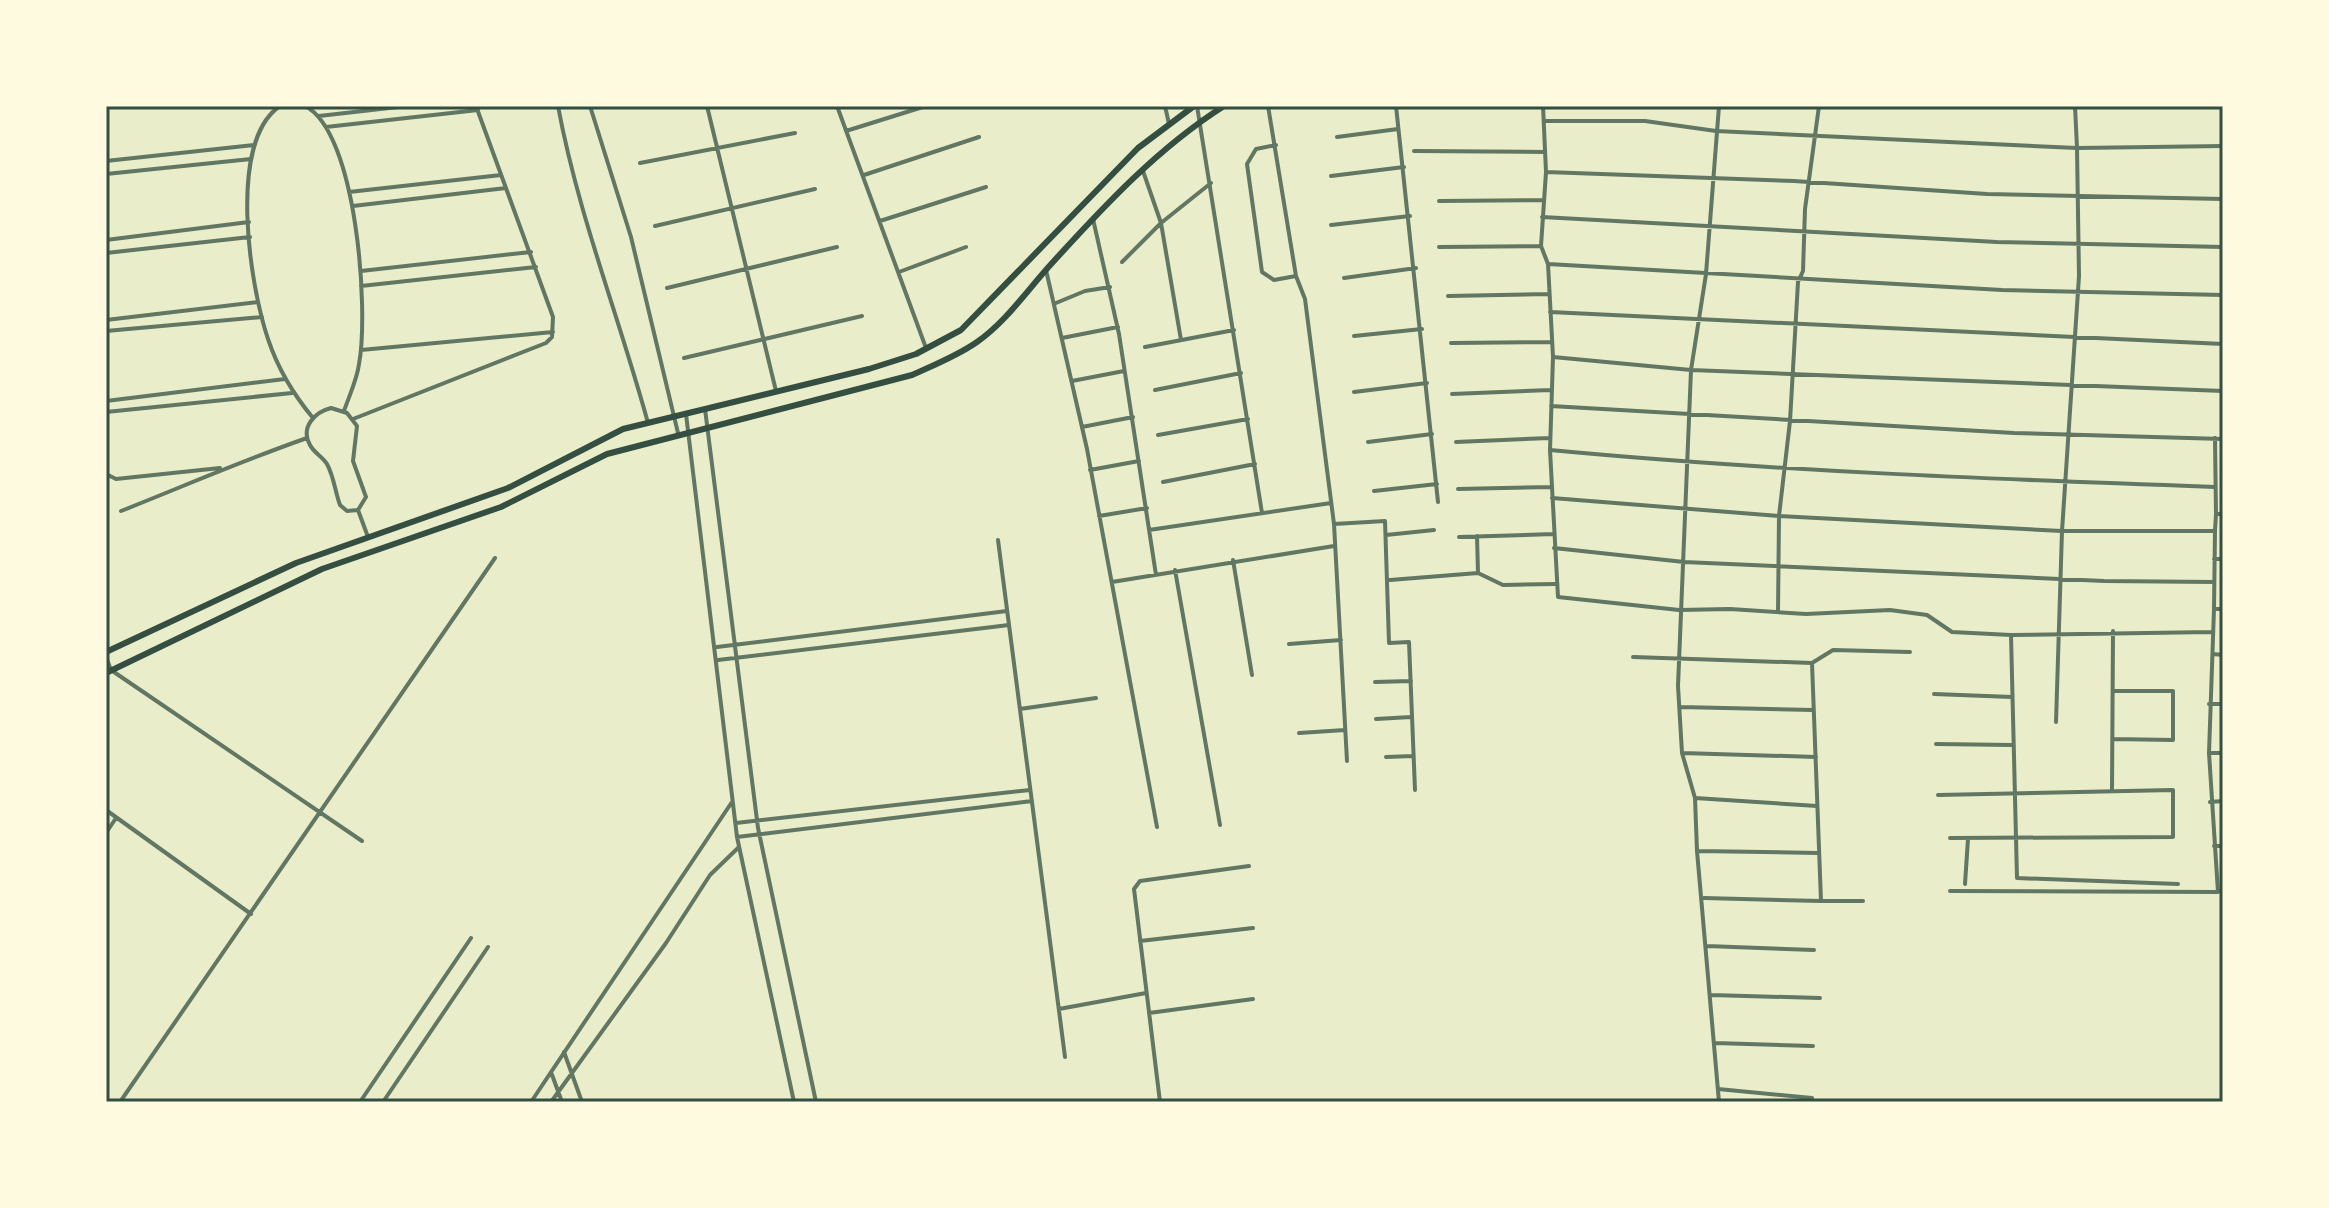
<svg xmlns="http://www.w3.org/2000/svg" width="2329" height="1208" font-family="'Asap Condensed',sans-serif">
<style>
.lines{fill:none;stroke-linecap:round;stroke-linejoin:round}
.minor{stroke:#617663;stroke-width:4}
.secondary{stroke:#344e41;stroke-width:6}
.neatline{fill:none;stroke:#344e41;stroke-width:3}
</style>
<rect width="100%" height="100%" fill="#e9edc9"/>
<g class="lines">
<path class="minor" d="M280,106C227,142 250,286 268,339C278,369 293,394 313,418
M305,106C357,132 369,311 359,364C357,380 349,396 344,411
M558,106C578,214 619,317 648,423
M590,106L631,237L678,433
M707,106L776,391
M837,106L926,348
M1165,106L1169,124
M1197,106L1262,513
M1268,106L1296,276L1305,299L1334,524L1347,761
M1396,106L1438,502
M1416,106H1422
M1543,106L1546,172L1541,246L1548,264L1553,357L1550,450L1558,597L1679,610L1730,609L1806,614L1890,610L1927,615L1952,632L2011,635
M1719,106L1706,274L1691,370L1678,686L1682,753L1695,798L1697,851L1719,1102
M2075,106L2077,148L2223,146
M319,116L407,106
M1544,121H1645L1716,131L2077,148L2079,276L2062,531H2215L2214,609H2223
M326,127L478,110
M846,131L926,106
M1337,137L1398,129
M1276,145L1256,149L1247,164L1262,272L1274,280L1296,276
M1414,151L1545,152
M106,161L254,145
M640,163L795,133
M1143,171L1161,223L1181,340
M1546,172L1794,181L1987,194L2223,199
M106,174L251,159
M864,175L979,137
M1331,176L1404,167
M349,192L501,175
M1439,201L1543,200
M353,206L506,188
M1542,217L1997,242L2223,247
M1093,219L1119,334L1156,575
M880,221L986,187
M1331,225L1410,216
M655,226L815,189
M106,240L249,222
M1439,247L1541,246
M106,253L250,237
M1122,262L1161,223L1211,183
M1548,264L2002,290L2223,295
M1046,270L1087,449L1157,827
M361,271L531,252
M899,272L966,247
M1344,278L1416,268
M361,286L536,267
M667,288L837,247
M1448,296L1549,294
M1056,303L1085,291L1110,287
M1550,312L2223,344
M106,320L258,302
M106,331L262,317
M1354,336L1422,329
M1062,338L1118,327
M1451,343L1552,342
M1145,347L1234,330
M361,350L553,332
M1553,357L1691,370L2223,391
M684,358L862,316
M1072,381L1124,371
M1155,390L1241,373
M1354,392L1427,383
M1452,394L1551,390
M106,401L285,379
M1551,406L2014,433L2223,439
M331,408L347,413L357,426L353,461L366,497L358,510L347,511L340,505C335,491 334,477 327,464C322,456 314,453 310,445C300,427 315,412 331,408Z
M705,409L758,828L816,1102
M106,412L292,393
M686,414L737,837L794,1102
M353,419L546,343L552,337L553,317L476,106
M1082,427L1133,417
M1158,435L1248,419
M2215,438L2216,514
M1368,442L1432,434
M1456,442L1550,438
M1550,450C1772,471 1993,479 2215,487
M1090,470L1139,461
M106,474L116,479L220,468
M1163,482L1255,464
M1458,489L1552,487
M1374,491L1437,484
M1552,498L1779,516L1790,421L1798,282L1803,271L1805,209L1819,106
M358,510L368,537
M121,511C184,486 244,460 307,438
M1099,516L1147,508
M1334,524L1385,521L1389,643L1409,642L1415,790
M1149,530L1331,503
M2215,531L2216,514H2223
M1386,535L1434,530
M1477,536L1478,573
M1459,537L1554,534
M998,540L1065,1057
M1554,548L1684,562L2104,581L2214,582
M2214,559H2223
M1233,560L1252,675
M1175,570L1220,825
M1390,580L1478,573L1503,585L1555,584
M1112,582L1334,546
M1778,612L1779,516L2062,531L2056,722
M1289,644L1341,640
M717,647L1007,611
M2213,654L2223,655
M106,657L111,670L362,841
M1633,657L1812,663
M718,660L1009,625
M1375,682L1411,681
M1934,694L2012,697
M2209,704H2223
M1680,707L1813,710
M1020,709L1096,698
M1376,719L1411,717
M1299,733L1345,730
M2113,739L2173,740V691H2114
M1936,744L2012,745
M1682,753L1816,757
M2209,753H2223
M1386,757L1413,756
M2112,790L2113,631
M1938,795L2173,790V837L1950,838
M1695,798L1817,806
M2210,802L2223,801
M106,810L251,914
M736,823L1030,790
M106,833L116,818
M737,837L1032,801
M2214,846H2223
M1697,851L1818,853
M1965,884L1968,839
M2178,884L2017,878L2011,635L2212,632
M1950,891L2218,892L2209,753L2214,609
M1704,898L1821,901
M1863,901H1821L1812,663L1833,650L1910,652
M1140,941L1253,928
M1707,946L1814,950
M1711,995L1820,998
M1059,1009L1146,993
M1149,1013L1253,999
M1715,1043L1813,1046
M564,1052L582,1102
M551,1072L562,1102
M1718,1089L1812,1098
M120,1102L495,558
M360,1102L471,938
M383,1102L488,947
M531,1102L732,802
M551,1102L666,943L710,875L739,847
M1159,1102H1179
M1160,1102L1134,889L1140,881L1249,866"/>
<path class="secondary" d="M106,652L296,563L508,488L623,429L869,369L916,354L961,330L1138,148L1194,106
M106,673L322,569L501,507L607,454L912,375C934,365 957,356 977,342C1007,321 1028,289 1053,262C1105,205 1158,148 1224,106"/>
</g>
<rect width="2329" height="1208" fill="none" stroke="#fefae0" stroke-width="216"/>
<rect x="108" y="108" width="2113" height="992" class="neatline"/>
</svg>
